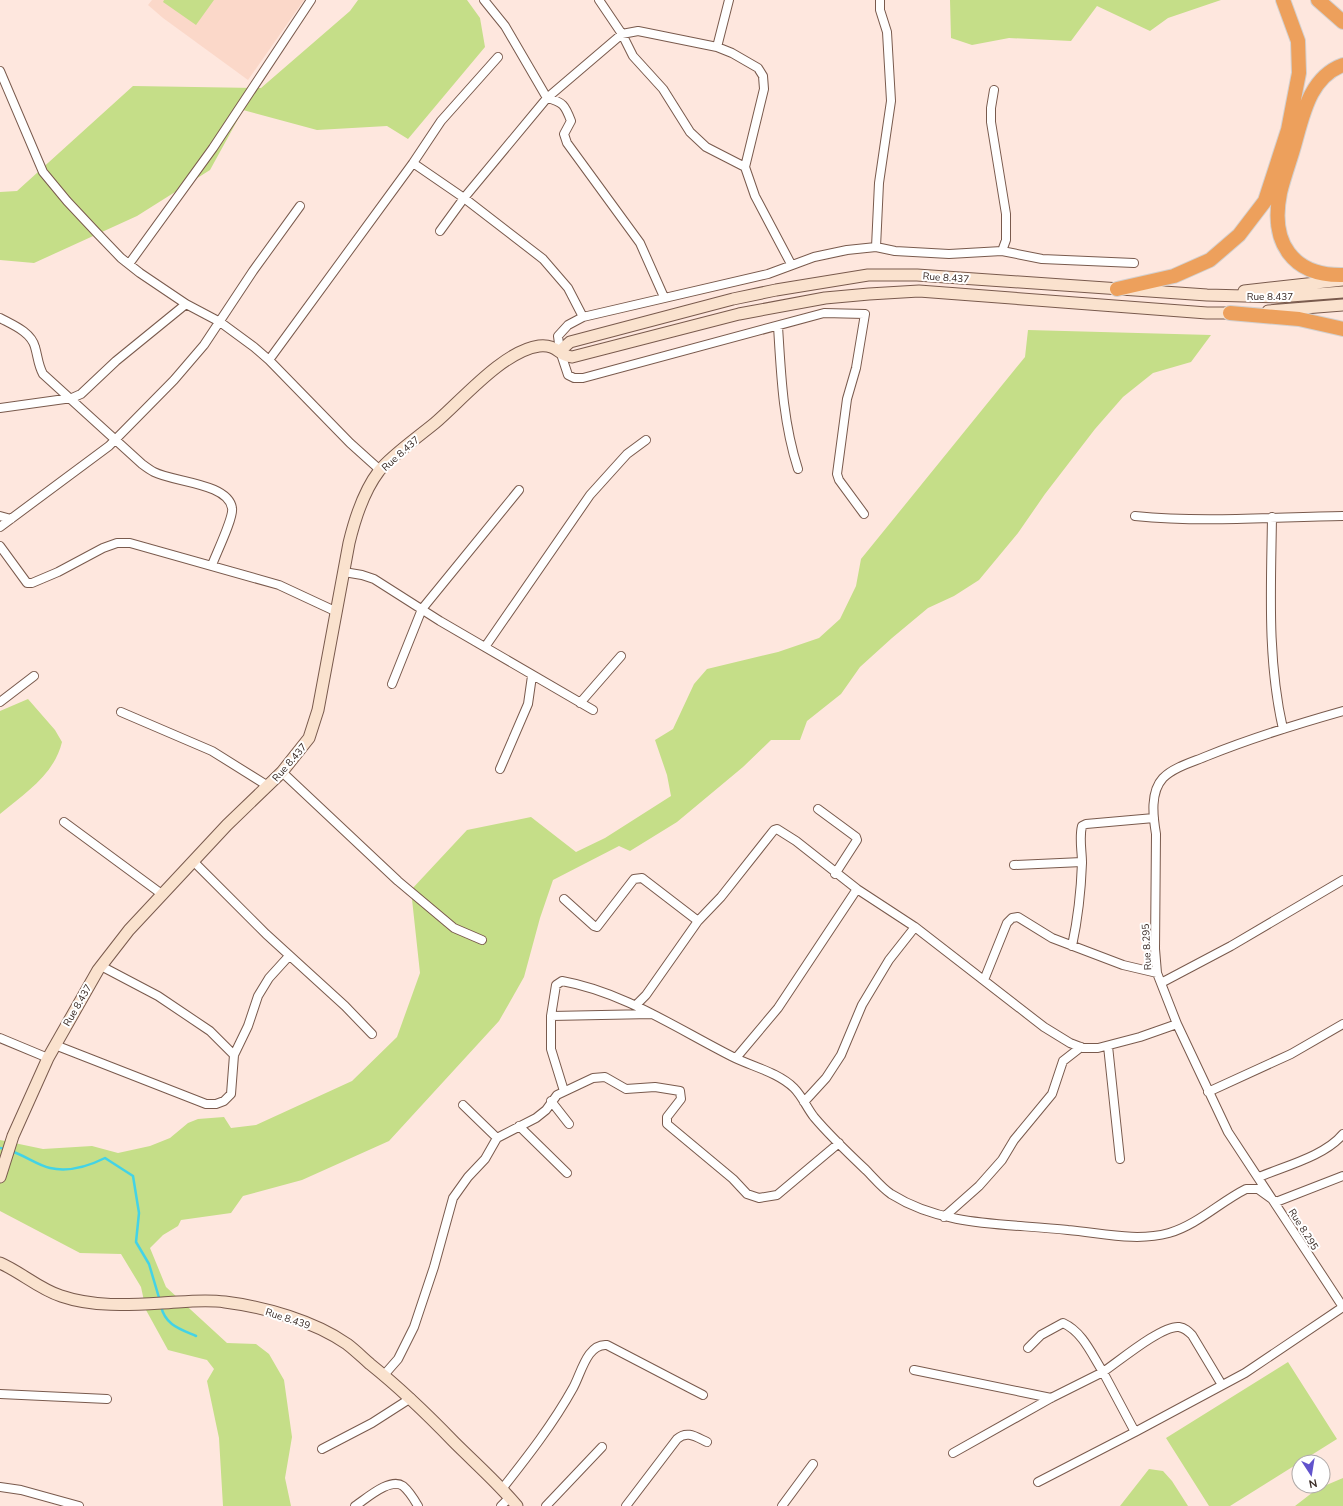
<svg xmlns="http://www.w3.org/2000/svg" width="1343" height="1506" font-family="'Nunito Sans',sans-serif">
<style>
.built{fill:#fbd8c9}
.green{fill:#c5de88}
.lines{fill:none;stroke-linecap:round;stroke-linejoin:round}
.stream{stroke:#43d3e6;stroke-width:2.5}
.street-casing{stroke:#795a4d;stroke-width:10}
.secondary-casing{stroke:#795a4d;stroke-width:13}
.highway-casing{stroke:#d3d0cf;stroke-width:16}
.street{stroke:#fff;stroke-width:8}
.secondary{stroke:#fae2ce;stroke-width:11}
.highway{stroke:#eda05c;stroke-width:14}
.labels{text-anchor:middle;stroke-width:4;stroke-linejoin:round;paint-order:stroke}
.street-label{font-size:10px;fill:#372924;stroke:#fff}
</style>
<rect width="100%" height="100%" fill="#fee7de"/>
<path class="built" d="M152,0H304L248,80L163,18L148,5Z"/>
<path class="green" d="M164,0H214L196,25L163,2Z
M358,0H467L480,18L485,47L408,139L387,126L317,130L243,110L210,170L137,216L34,263L0,260V192L17,191L133,86L261,88L350,11Z
M950,0H1221L1168,18L1150,31L1097,6L1071,41L1009,38L972,45L951,38Z
M1028,330L1211,335L1191,362L1153,373L1123,397L1095,429L1045,494L1018,533L979,580L954,596L928,608L892,638L860,667L841,694L807,721L800,740H771L743,767L677,822L630,851L619,846L553,880L540,918L524,977L499,1021L389,1141L302,1180L243,1196L231,1213L181,1220L178,1226L163,1235L150,1248L166,1287L227,1343L256,1344L269,1354L284,1380L292,1437L285,1478L291,1506H223L219,1438L207,1381L214,1369L207,1360L168,1350L146,1310L141,1287L121,1254L80,1253L0,1211V1140L43,1149L92,1146L118,1153L150,1146L170,1138L188,1123L198,1119L224,1117L231,1128L256,1125L352,1081L397,1037L420,973L411,890L467,830L531,817L576,852L605,838L671,796L667,775L655,740L673,729L694,684L707,669L778,652L819,638L840,619L856,586L861,559L1025,357Z
M28,699L55,730L62,742C54,775 25,793 0,814V711Z
M1288,1362L1337,1439L1230,1506H1209L1166,1438Z
M1149,1469L1163,1471L1172,1481L1188,1506H1120Z
M1343,1478V1506H1295L1317,1489Z"/>
<g class="lines">
<path class="stream" d="M0,1148L6,1149
M11,1151C24,1155 37,1165 50,1168C68,1172 89,1166 105,1158L133,1176L139,1213L136,1242L149,1264L160,1301
M161,1306C165,1325 180,1329 196,1336"/>
<g class="street-casing">
<path id="street" d="M484,0L505,26L547,98C563,102 565,105 571,121L564,134L567,143L640,243L664,297
M599,0L622,34L633,56L663,89L690,132L706,147L745,167
M717,47L729,0
M0,71L43,172L67,201L97,233L121,258L140,273L186,304L220,322L254,347L269,360L350,443L380,470
M994,90L991,108V122L1006,214V240L1002,251
M413,163L464,198L543,259L568,288L583,317
M440,231L464,198L547,98L622,34L638,31L648,33L717,47L732,53L758,68L763,76L764,89L745,167L755,196L791,264
M876,247L879,183L891,101L887,32L880,10V0
M129,264L213,148L311,0
M0,318C13,325 31,332 35,347C38,357 38,365 43,374L142,464C146,467 150,470 154,472C173,482 228,483 232,508C234,517 216,554 212,565
M778,326C781,375 783,423 798,469
M269,360L413,163L441,121L498,57
M0,408L72,398L81,394L116,361L186,304
M864,514L839,480L837,474L847,399L856,368L865,314L824,313L583,378H574L568,375L560,351L558,336L568,325L583,317L768,274L814,257L847,250L876,247L895,251L949,254L1002,251L1042,259L1134,263
M0,516L11,519
M1135,516C1204,523 1274,517 1343,516
M1272,517C1271,588 1267,659 1283,729
M0,527L109,446L174,380L204,345L253,271L300,206
M0,546L27,583H32L58,572L103,548L117,543H130L279,585L337,612
M344,572L362,575L374,579L440,621L593,710
M485,647L590,495L627,454L646,440
M392,684L422,609L519,490
M0,702L34,676
M580,703L621,656
M121,712L212,751L268,786
M500,769L528,704L532,676
M282,772L398,881L454,928L482,940
M818,809L856,837L857,840L835,874
M64,822L163,895
M194,862L266,934L345,1006L372,1034
M1014,865L1082,862
M564,899L594,926L597,927L634,879L642,878L698,921
M1072,946C1078,918 1081,891 1082,863C1082,851 1079,838 1082,826L1086,824L1154,818
M101,966L158,996L210,1031L234,1055
M984,980L1007,923L1012,918L1018,917L1052,938L1123,965L1157,973
M1161,983L1231,946L1343,880
M636,1005L646,995L698,921L721,897L774,830L777,829L796,841L857,889L915,927L1044,1027L1070,1043L1083,1048H1098L1140,1037L1177,1024
M551,1016L556,985L562,981C624,992 679,1030 735,1058C754,1067 779,1073 794,1088C802,1096 807,1108 814,1117C830,1136 848,1153 866,1170C874,1178 882,1188 891,1194C945,1228 1008,1223 1068,1230C1102,1233 1136,1242 1169,1233C1197,1225 1220,1202 1246,1189H1258L1276,1202L1343,1176
M0,1038L48,1058
M55,1045L206,1104H216L224,1101L231,1094L234,1055L248,1026L258,996L269,978L289,956
M1108,1046L1120,1159
M736,1058L778,1008L857,889
M564,1091L551,1049V1016L652,1014
M1208,1092L1291,1054L1343,1024
M551,1101L569,1124
M804,1102L826,1078L841,1055L862,1005L889,960L915,927
M463,1105L497,1138
M519,1126L567,1173
M1259,1177C1285,1166 1325,1156 1343,1134
M944,1217L979,1186L1002,1160L1014,1140L1052,1094L1063,1061L1081,1047
M1028,1348L1041,1335L1063,1323C1083,1332 1092,1355 1103,1372C1118,1362 1162,1325 1179,1327C1185,1328 1188,1331 1192,1335L1222,1385
M914,1370L1051,1398
M384,1375L398,1359L414,1327L434,1267L453,1198L468,1177L485,1159L497,1138L536,1118L546,1110L557,1095L593,1078L605,1077L626,1089L655,1087L680,1091L681,1099L667,1117V1124L733,1179L747,1194L759,1198L777,1195L839,1143
M0,1394L107,1399
M322,1449L372,1423L411,1398
M953,1453L1051,1398L1103,1372L1135,1432L1245,1373L1343,1307L1228,1132L1177,1024L1157,973L1155,949L1156,834C1153,816 1150,792 1163,778C1174,767 1193,762 1207,756C1251,738 1297,724 1343,711
M1038,1482L1135,1432
M0,1487L21,1490L79,1506
M502,1489C528,1456 553,1424 573,1388C581,1374 587,1343 607,1345L703,1395
M355,1506C366,1499 390,1477 403,1486C409,1491 414,1499 418,1506
M501,1506L510,1497
M546,1506L602,1447
M626,1506L677,1439C687,1430 696,1437 707,1442
M782,1506L813,1464"/>
</g>
<g class="secondary-casing">
<path id="secondary" d="M1244,291L1343,280
M1268,311L1343,305
M560,351L570,342L733,299L776,290L868,275H917L1207,295L1278,297L1343,292
M0,1177L13,1136L48,1058L98,970L129,930L227,825L282,772L309,738L318,710L349,543C355,518 363,492 379,471C392,455 418,437 435,423C462,400 503,351 539,346C558,344 558,356 572,357L739,314L825,298L869,294L919,291L1207,313H1237
M0,1263C21,1272 39,1289 61,1296C93,1307 128,1305 162,1303C183,1302 204,1299 225,1302C265,1307 314,1321 347,1344C355,1350 362,1357 370,1364C400,1388 427,1414 454,1442C475,1463 498,1483 517,1506"/>
</g>
<g class="highway-casing">
<path id="highway" d="M1318,0L1343,22
M1343,65C1307,78 1302,121 1292,153C1288,166 1283,180 1280,193C1270,242 1292,276 1343,275
M1117,289L1174,276L1210,260L1239,235L1265,201L1288,130L1299,73L1298,41L1283,0
M1230,313L1299,319L1343,329"/>
</g>
<use href="#street" class="street"/>
<use href="#secondary" class="secondary"/>
<use href="#highway" class="highway"/>
</g>
<g class="labels">
<g class="street-label">
<text transform="translate(946 277) rotate(4)" y="4">Rue 8.437</text>
<text x="1270" y="300">Rue 8.437</text>
<text transform="translate(400 453) rotate(-42)" y="4">Rue 8.437</text>
<text transform="translate(289 762) rotate(-49)" y="4">Rue 8.437</text>
<text transform="translate(1146 947) rotate(-93)" y="4">Rue 8.295</text>
<text transform="translate(77 1005) rotate(-60)" y="4">Rue 8.437</text>
<text transform="translate(1304 1229) rotate(58)" y="4">Rue 8.295</text>
<text transform="translate(288 1318) rotate(18)" y="4">Rue 8.439</text>
</g>
</g>
<g transform="translate(1311 1474) rotate(168)"><circle r="19" fill="#ffffff" stroke="#afa9a7"/>
<path d="M0-3L7 15L0 10L-7 15Z" fill="#6153cc"/>
<text y="-6" font-size="11" font-weight="bold" text-anchor="middle" fill="#372924">N</text>
</g>
</svg>
